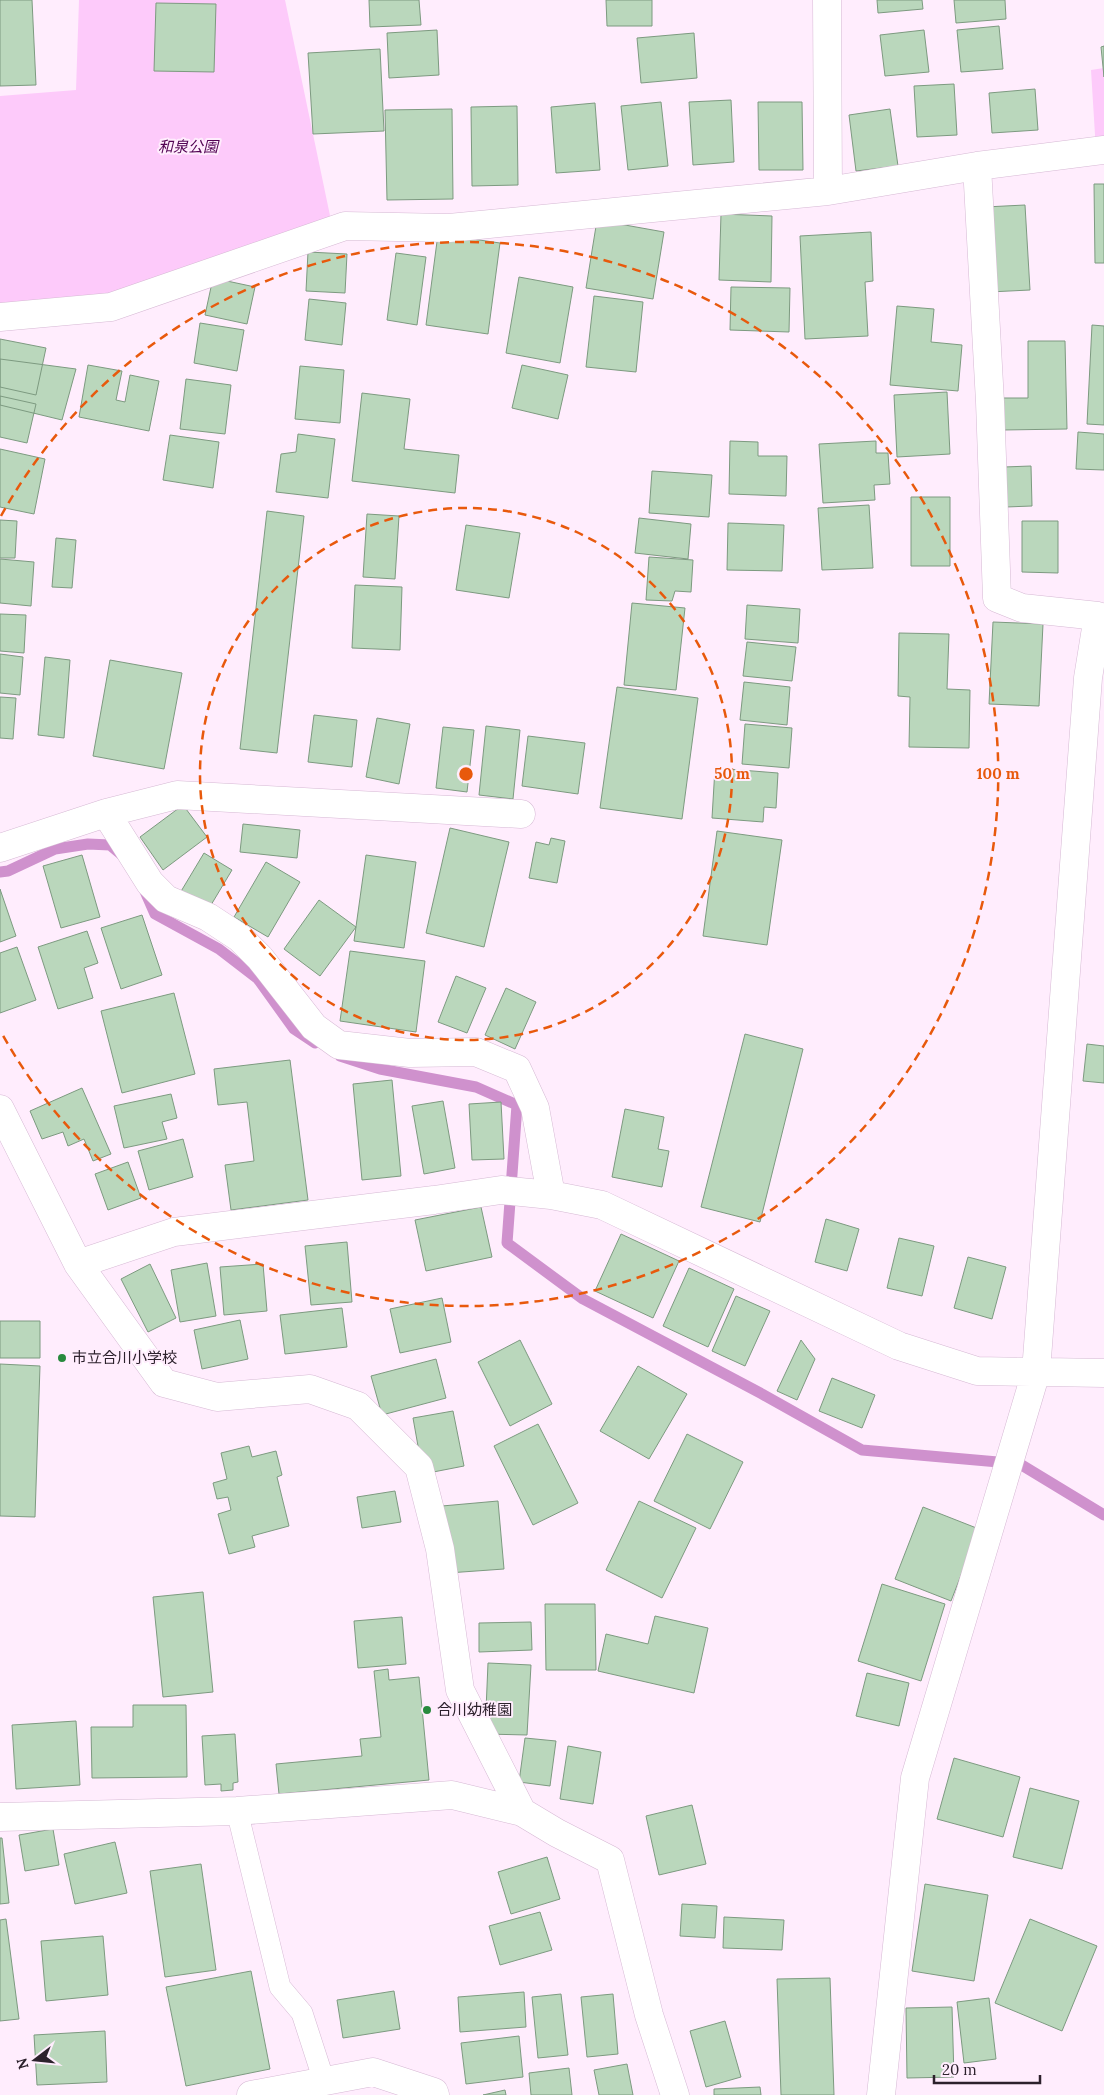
<svg xmlns="http://www.w3.org/2000/svg" width="1104" height="2095" font-family="Lora,'Noto Sans JP',serif">
<style>
.green{fill:#fdcafa}
.lines{fill:none;stroke-linecap:round;stroke-linejoin:round}
.stream{stroke:#cf91cd;stroke-width:11}
.building{fill:#bad7bc;stroke:#7d9a80}
.lane-casing{stroke:#d6b9d4;stroke-width:22}
.street-casing{stroke:#d6b9d4;stroke-width:29}
.lane{stroke:#fff;stroke-width:21}
.street{stroke:#fff;stroke-width:28}
.ring{fill:none;stroke:#e8590c;stroke-width:2.5;stroke-dasharray:9 6}
.poi-dot{fill:#288a3e;stroke:#ffedfd;stroke-width:2}
.labels{text-anchor:middle;stroke-width:4;stroke-linejoin:round;paint-order:stroke}
.park-label{font-size:15px;font-style:italic;fill:#530454;stroke:#ffedfd}
.poi-label{font-size:15px;fill:#2c212c;stroke:#ffedfd;text-anchor:start}
.centre{fill:#e8590c;stroke:#ffedfd;stroke-width:2.5}
.ring-label{font-size:15px;text-anchor:middle;font-weight:bold;fill:#e8590c;stroke:#ffedfd;stroke-width:4;stroke-linejoin:round;paint-order:stroke}
</style>
<rect width="100%" height="100%" fill="#ffedfd"/>
<path class="green" d="M79,0H285L333,230L111,307L0,317V96L76,90Z
M1104,68V150L1096,151L1091,70Z"/>
<g class="lines">
<path class="stream" d="M0,872L8,871L55,849L88,844L110,845L122,855
M144,889L155,914L219,949L258,979L294,1029L315,1043
M340,1056L380,1069L476,1087L517,1105L507,1243L583,1299L762,1394L862,1450L1020,1464L1104,1515"/>
</g>
<path class="building" d="M0,0H32L36,85L0,86Z
M369,0H419L421,25L370,27Z
M606,0H652V26H607Z
M877,0H922L923,9L878,13Z
M954,0H1005L1006,19L956,23Z
M156,3L216,4L214,72L154,71Z
M999,26L1003,69L961,72L957,30Z
M437,30L439,75L389,78L387,33Z
M924,30L929,72L885,76L880,35Z
M694,33L697,78L641,83L637,38Z
M1104,46V77L1101,47Z
M380,49L384,131L313,134L308,53Z
M954,84L957,135L917,137L914,86Z
M1035,89L1038,130L992,133L989,93Z
M731,100L734,162L693,165L689,102Z
M661,102L668,166L628,170L621,106Z
M758,102H802L803,170H759Z
M595,103L600,170L556,173L551,107Z
M517,106L518,185L472,186L471,107Z
M452,109L453,199L387,200L385,110Z
M890,109L898,166L856,171L849,115Z
M1094,184H1104V263H1095Z
M1025,205L1030,290L989,292L985,207Z
M721,214L772,216L771,282L719,280Z
M597,220L664,232L653,299L586,288Z
M871,232L873,281L865,282L868,336L805,339L800,236Z
M438,234L500,243L488,334L426,325Z
M308,252L347,254L345,293L306,291Z
M396,253L426,257L417,325L387,320Z
M519,277L573,287L560,363L506,353Z
M213,278L255,287L247,324L205,315Z
M731,287L790,288L789,332L730,330Z
M594,296L643,302L636,372L586,367Z
M309,299L346,303L342,345L305,340Z
M897,306L934,309L931,342L962,345L958,391L890,385Z
M200,323L244,330L237,371L194,363Z
M1092,325L1104,326V425L1087,424Z
M0,339L46,348L36,395L0,387Z
M1028,341H1065L1067,429L1003,430L1002,398H1028Z
M0,359L76,369L62,420L0,405Z
M88,365L122,371L116,400L125,402L130,375L159,381L149,431L79,417Z
M522,365L568,375L558,419L512,408Z
M300,366L344,370L340,423L295,419Z
M186,379L231,385L225,434L180,429Z
M947,392L950,454L897,457L894,395Z
M362,393L410,399L404,449L459,455L455,493L352,481Z
M0,396L36,404L27,443L0,437Z
M1078,432L1104,434V470L1076,469Z
M298,434L335,439L328,498L276,492L281,454L296,452Z
M170,435L219,442L213,488L163,480Z
M730,441L758,442V456H787L786,496L729,494Z
M876,441V453H888L890,484L874,485L875,500L823,503L819,444Z
M0,449L45,459L34,514L0,507Z
M1031,466L1032,506L1006,507L1004,467Z
M652,471L712,475L709,517L649,513Z
M911,497H950V566H911Z
M869,505L873,568L822,570L818,508Z
M267,511L304,516L277,753L240,749Z
M367,514L399,516L395,579L363,577Z
M639,518L691,524L688,559L635,553Z
M0,520L17,521L15,558H0Z
M1022,521H1058V573L1022,572Z
M728,523L784,525L782,571L727,570Z
M466,525L520,533L509,598L456,590Z
M56,538L76,540L72,588L52,587Z
M649,557L693,560L691,592L675,591L672,601L646,600Z
M0,559L34,562L31,606L0,603Z
M355,585L402,587L400,650L352,648Z
M632,603L685,608L676,690L624,685Z
M747,605L800,609L798,643L745,639Z
M0,614L26,615L24,653L0,651Z
M993,622L1043,624L1039,706L989,704Z
M899,633L949,634L947,689L970,690L969,748L909,747L910,697L898,696Z
M747,642L796,647L792,681L743,676Z
M0,654L23,657L20,695L0,693Z
M45,657L70,660L64,738L38,735Z
M110,660L182,673L164,769L93,756Z
M744,682L790,687L787,725L740,720Z
M617,687L698,698L682,819L600,808Z
M0,697L16,698L13,739L0,738Z
M314,715L357,720L352,767L308,762Z
M377,718L410,724L399,784L366,777Z
M745,724L792,728L789,768L742,764Z
M486,726L520,730L513,799L479,795Z
M443,727L474,730L467,792L436,788Z
M528,736L585,743L578,794L522,786Z
M715,768L778,773L776,808L764,807L763,822L712,818Z
M183,805L207,837L163,870L140,837Z
M243,824L300,830L297,858L240,852Z
M450,828L509,842L484,947L426,933Z
M717,831L782,840L767,945L703,936Z
M551,838L565,841L557,883L529,878L536,842L549,845Z
M204,853L232,870L208,910L180,893Z
M82,855L100,917L61,928L43,866Z
M366,855L416,862L404,948L354,941Z
M266,862L300,882L268,937L234,917Z
M0,889L16,936L0,942Z
M319,900L356,927L320,976L284,949Z
M142,915L162,975L121,989L101,928Z
M87,931L98,963L84,968L93,998L58,1009L38,947Z
M17,947L36,1000L0,1013V953Z
M350,951L425,961L416,1032L340,1021Z
M456,976L486,988L467,1033L438,1022Z
M506,988L536,1002L515,1049L485,1035Z
M174,993L195,1074L122,1093L101,1011Z
M745,1034L803,1049L760,1222L701,1207Z
M1087,1044L1104,1046V1083L1083,1081Z
M290,1060L308,1200L231,1210L225,1165L254,1161L247,1102L218,1105L214,1069Z
M392,1080L401,1176L362,1180L353,1084Z
M82,1088L111,1154L93,1161L84,1139L68,1146L63,1132L42,1139L30,1111Z
M171,1094L177,1118L162,1122L167,1139L124,1148L114,1106Z
M443,1101L455,1168L424,1174L412,1106Z
M501,1102L504,1159L472,1160L469,1104Z
M625,1109L664,1117L658,1149L669,1151L662,1187L612,1177Z
M183,1139L193,1177L149,1190L138,1151Z
M128,1162L141,1198L108,1210L95,1174Z
M481,1207L492,1257L426,1271L415,1220Z
M826,1219L859,1229L847,1271L815,1262Z
M621,1234L679,1261L653,1318L595,1291Z
M899,1238L934,1246L922,1296L887,1288Z
M347,1242L352,1302L311,1305L305,1246Z
M968,1257L1006,1267L992,1319L954,1308Z
M207,1263L216,1316L180,1322L171,1270Z
M150,1264L176,1318L148,1332L121,1279Z
M263,1264L267,1311L224,1315L220,1267Z
M689,1268L734,1289L708,1347L663,1326Z
M736,1296L770,1311L745,1366L712,1351Z
M442,1298L451,1342L400,1353L390,1309Z
M342,1308L347,1347L285,1354L280,1315Z
M240,1320L248,1359L202,1369L194,1330Z
M0,1321H40V1358H0Z
M520,1340L552,1404L510,1426L478,1362Z
M801,1340L815,1359L797,1400L777,1391Z
M436,1359L446,1398L382,1415L371,1376Z
M0,1364L40,1366L35,1517L0,1516Z
M638,1366L687,1394L649,1459L600,1431Z
M832,1378L875,1395L862,1428L819,1411Z
M453,1411L464,1466L423,1474L413,1418Z
M538,1424L578,1503L533,1525L494,1446Z
M687,1434L743,1462L710,1529L654,1501Z
M249,1446L252,1457L276,1451L282,1475L277,1477L289,1526L252,1536L255,1547L229,1554L218,1514L231,1510L228,1497L217,1499L213,1483L227,1479L221,1453Z
M395,1491L401,1522L362,1528L357,1497Z
M498,1501L504,1569L448,1573L442,1506Z
M639,1501L696,1528L662,1598L606,1570Z
M923,1507L979,1529L951,1601L895,1579Z
M882,1584L945,1604L921,1681L858,1661Z
M203,1592L213,1692L163,1697L153,1597Z
M545,1604H595L596,1670H546Z
M655,1616L708,1628L694,1693L598,1671L606,1634L648,1644Z
M402,1617L406,1664L358,1668L354,1621Z
M531,1622L532,1650L479,1652V1623Z
M488,1663L531,1665L527,1735L485,1734Z
M388,1669L389,1680L419,1677L429,1780L279,1794L276,1764L362,1756L360,1739L381,1737L374,1671Z
M867,1673L909,1683L899,1726L856,1716Z
M133,1705H186L187,1777L92,1778L91,1727H133Z
M76,1721L80,1785L16,1789L12,1725Z
M235,1734L238,1782L233,1783V1790L221,1791V1784L205,1785L202,1736Z
M525,1738L556,1741L550,1786L519,1782Z
M568,1746L601,1752L593,1804L560,1799Z
M954,1758L1020,1777L1003,1837L937,1819Z
M1030,1788L1079,1801L1062,1869L1013,1857Z
M692,1805L706,1864L659,1875L646,1816Z
M53,1829L59,1865L25,1871L19,1835Z
M0,1838H2L9,1903L0,1904Z
M115,1842L127,1893L75,1904L64,1854Z
M547,1857L560,1899L511,1914L498,1872Z
M201,1864L216,1970L165,1977L150,1871Z
M925,1884L988,1895L974,1981L912,1971Z
M682,1904L717,1906L715,1938L680,1936Z
M540,1912L552,1950L500,1965L489,1926Z
M724,1917L784,1920L782,1950L723,1948Z
M6,1919L19,2019L0,2021V1920Z
M1030,1919L1097,1946L1062,2031L995,2003Z
M103,1936L108,1995L46,2001L41,1941Z
M251,1971L270,2069L186,2086L166,1987Z
M830,1978L834,2095H781L777,1979Z
M394,1991L400,2029L343,2038L337,2000Z
M524,1992L526,2027L460,2032L458,1997Z
M561,1994L568,2055L538,2058L532,1997Z
M613,1994L618,2054L587,2057L581,1997Z
M989,1998L996,2059L964,2063L957,2002Z
M952,2007L954,2077L907,2078L906,2008Z
M725,2021L741,2077L706,2087L690,2031Z
M105,2031L107,2082L37,2085L34,2035Z
M519,2036L523,2077L466,2084L461,2043Z
M627,2064L633,2095H599L594,2070Z
M569,2068L572,2095H531L529,2073Z
M760,2087L761,2095H714V2089Z
M505,2090L506,2095H483Z"/>
<g class="lines">
<g class="lane-casing">
<path id="lane" d="M237,1811L280,1987L302,2013L324,2081"/>
</g>
<g class="street-casing">
<path id="street" d="M827,0L828,191
M0,317L111,307L345,226L449,228L828,191L977,166L1104,150
M106,813L150,883L166,899L208,917L240,938L260,958L314,1027L339,1045L410,1053L476,1052L517,1069L535,1108L551,1195
M0,848L106,813L177,795L521,814
M0,1109L78,1264L164,1383L217,1397L310,1389L358,1406L419,1467L440,1549L460,1690L522,1812
M78,1264L174,1232L434,1200L501,1190L551,1195L602,1205L899,1346L977,1371L1104,1373
M0,1817L237,1811L452,1795L522,1812L557,1833L610,1860L649,2015L675,2095
M251,2095L373,2072L434,2092L435,2095
M881,2095L915,1778L1036,1372L1088,678L1098,616L1022,608L997,598L990,402L977,166"/>
</g>
<use href="#lane" class="lane"/>
<use href="#street" class="street"/>
</g>
<g class="ring">
<circle cx="466" cy="774" r="266"/>
<path d="M1 516A532 532 0 1 1 1 1032"/>
</g>
<g class="poi-dot">
<circle cx="62" cy="1358" r="5"/>
<circle cx="427" cy="1710" r="5"/>
</g>
<g class="labels">
<g class="park-label">
<text x="188" y="152">和泉公園</text>
</g>
<g class="poi-label">
<text x="72" y="1363">市立合川小学校</text>
<text x="437" y="1715">合川幼稚園</text>
</g>
</g>
<circle cx="466" cy="774" r="8" class="centre"/>
<g class="ring-label">
<text x="732" y="779">50 m</text>
<text x="998" y="779">100 m</text>
</g>
<g transform="translate(35 2060) rotate(254)" stroke="#ffedfd" stroke-width="4" paint-order="stroke">
<path d="M0-4L9 19L0 12L-9 19Z" fill="#2c212c"/>
<text y="-8" font-size="14" font-weight="bold" text-anchor="middle" fill="#2c212c">N</text>
</g>
<path d="M934 2075v8h106v-8" fill="none" stroke="#2c212c" stroke-width="2.5"/>
<text x="942" y="2075" font-size="15" fill="#2c212c" stroke="#ffedfd" stroke-width="4" paint-order="stroke">20 m</text>
</svg>
